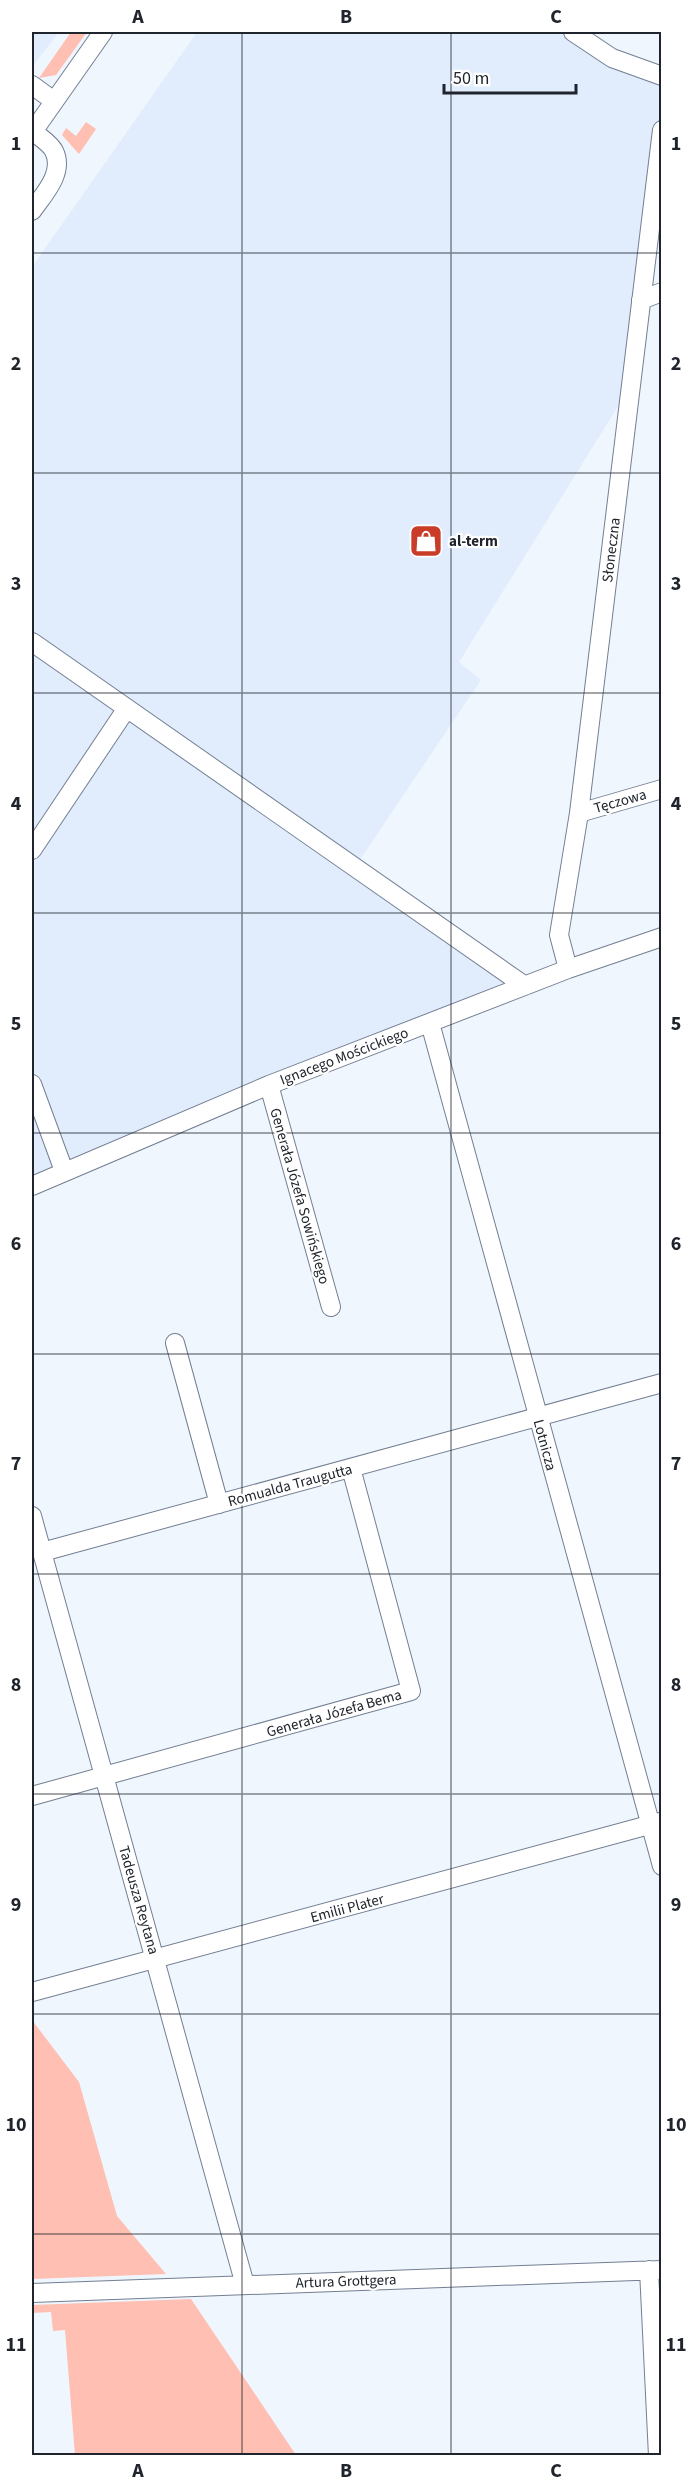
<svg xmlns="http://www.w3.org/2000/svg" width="693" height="2487" font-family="'Source Sans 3',sans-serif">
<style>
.built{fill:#e1ecfd}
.green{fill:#ffbfb2}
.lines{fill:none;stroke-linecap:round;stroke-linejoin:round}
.minor-casing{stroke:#737f92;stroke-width:20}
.minor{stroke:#fff;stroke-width:18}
.grid{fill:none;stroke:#20252d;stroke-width:1.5;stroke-opacity:0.55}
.labels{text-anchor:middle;stroke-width:4.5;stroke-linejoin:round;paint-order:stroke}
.poi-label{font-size:15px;font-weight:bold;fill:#20252d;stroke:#fff;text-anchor:start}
.street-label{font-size:15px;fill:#20252d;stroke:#fff}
.neatline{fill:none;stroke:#20252d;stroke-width:2}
.grid-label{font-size:20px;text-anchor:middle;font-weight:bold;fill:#20252d}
</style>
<rect width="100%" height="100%" fill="#f0f6fe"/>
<path class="built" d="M32,32H59L32,67Z
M197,32H571L661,76V127L630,387L459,662L481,680L355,867L525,986L32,1187V267Z"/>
<path class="green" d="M71,32H87L56,75L39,78Z
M86,122L96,129L79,154L62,135L66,128L76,136Z
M32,2020L79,2082L117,2216L166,2274L32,2279Z
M191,2299L296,2455H75L65,2330L53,2331L51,2312L32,2313V2305Z"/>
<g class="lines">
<g class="minor-casing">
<path id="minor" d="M573,32L612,58L662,76
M32,85L54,101
M32,133L103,32
M32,211C43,195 65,173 54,151C50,143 39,137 33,131
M641,300L662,292
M32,642L525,986
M579,813L662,789
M32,850L127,708
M568,969L559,935L579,813L662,130
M430,1023L662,1866
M32,1084L64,1171
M269,1085L331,1307
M32,1186L269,1085L568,969L662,937
M175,1343L219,1504
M32,1516L245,2285
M42,1552L662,1383
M32,1796L411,1691L351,1468
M32,1992L660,1822
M649,2270L658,2456
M32,2293L662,2270"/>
</g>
<use href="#minor" class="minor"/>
</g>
<path class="grid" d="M242,32V2456M451,32V2456M32,253H662M32,473H662M32,693H662M32,913H662M32,1133H662M32,1354H662M32,1574H662M32,1794H662M32,2014H662M32,2234H662"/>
<defs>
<g id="shop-square" transform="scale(1.725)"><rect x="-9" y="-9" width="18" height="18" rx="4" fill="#c83c28" stroke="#fff"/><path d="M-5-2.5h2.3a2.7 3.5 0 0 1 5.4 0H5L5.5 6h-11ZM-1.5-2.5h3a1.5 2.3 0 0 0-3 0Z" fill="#fff"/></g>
</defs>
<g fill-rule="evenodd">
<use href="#shop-square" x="426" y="541"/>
</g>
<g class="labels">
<g class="poi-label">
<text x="449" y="546">al-term</text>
</g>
<g class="street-label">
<text transform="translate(611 550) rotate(-83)" y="5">Słoneczna</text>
<text transform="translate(620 801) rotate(-16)" y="5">Tęczowa</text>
<text transform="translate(344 1056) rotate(-21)" y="5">Ignacego Mościckiego</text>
<text transform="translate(300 1196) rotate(74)" y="5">Generała Józefa Sowińskiego</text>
<text transform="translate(545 1445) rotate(75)" y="5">Lotnicza</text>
<text transform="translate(290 1485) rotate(-15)" y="5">Romualda Traugutta</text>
<text transform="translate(334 1713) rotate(-16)" y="5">Generała Józefa Bema</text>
<text transform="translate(139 1900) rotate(74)" y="5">Tadeusza Reytana</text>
<text transform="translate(347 1908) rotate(-15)" y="5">Emilii Plater</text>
<text transform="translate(346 2281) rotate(-2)" y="5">Artura Grottgera</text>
</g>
</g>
<rect width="693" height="2487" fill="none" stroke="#ffffff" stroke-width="66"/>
<path d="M444 84v9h132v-9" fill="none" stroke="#20252d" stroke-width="3"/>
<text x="453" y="84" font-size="18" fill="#20252d" stroke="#ffffff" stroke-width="4.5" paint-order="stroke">50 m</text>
<rect x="33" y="33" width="627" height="2421" class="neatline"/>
<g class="grid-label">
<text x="138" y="23">A</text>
<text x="346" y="23">B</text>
<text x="556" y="23">C</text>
<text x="16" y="150">1</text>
<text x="676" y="150">1</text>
<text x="16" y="370">2</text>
<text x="676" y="370">2</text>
<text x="16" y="590">3</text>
<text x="676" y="590">3</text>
<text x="16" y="810">4</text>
<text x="676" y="810">4</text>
<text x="16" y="1030">5</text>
<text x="676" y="1030">5</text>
<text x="16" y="1250">6</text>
<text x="676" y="1250">6</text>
<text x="16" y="1470">7</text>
<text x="676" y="1470">7</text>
<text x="16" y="1691">8</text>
<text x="676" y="1691">8</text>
<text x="16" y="1911">9</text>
<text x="676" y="1911">9</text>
<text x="16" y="2131">10</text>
<text x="676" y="2131">10</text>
<text x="16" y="2351">11</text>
<text x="676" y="2351">11</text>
<text x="138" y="2477">A</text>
<text x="346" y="2477">B</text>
<text x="556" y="2477">C</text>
</g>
</svg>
